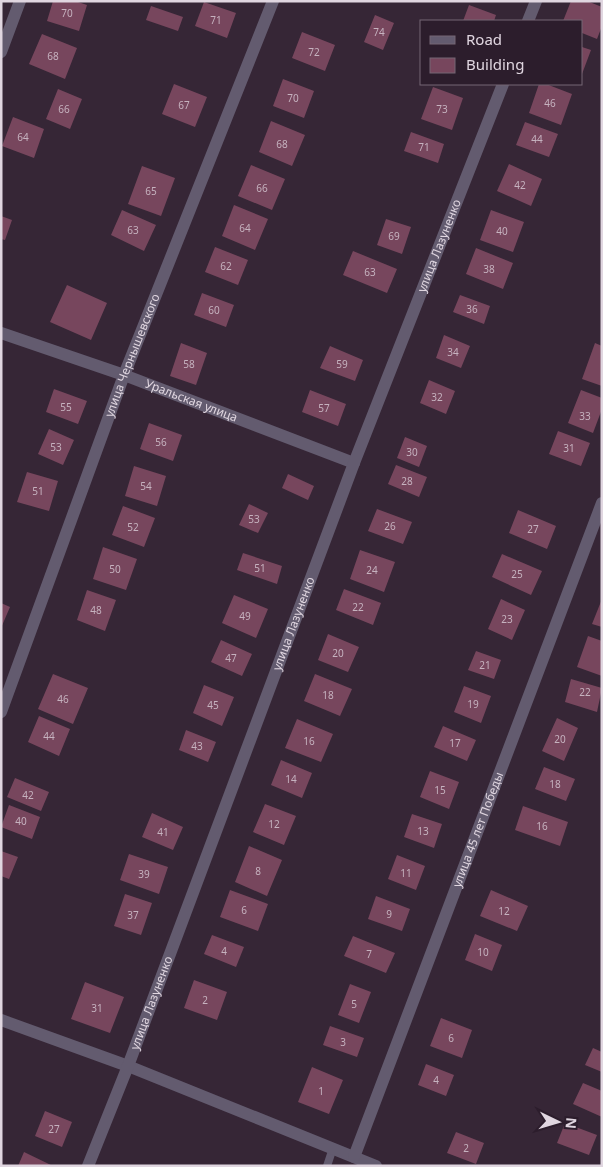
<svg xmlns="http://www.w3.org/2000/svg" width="603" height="1167" font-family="'Noto Sans',sans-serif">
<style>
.building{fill:#77465d}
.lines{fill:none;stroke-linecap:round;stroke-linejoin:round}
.lane{stroke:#635b6f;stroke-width:8}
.street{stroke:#635b6f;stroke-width:12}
.labels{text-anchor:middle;stroke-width:5;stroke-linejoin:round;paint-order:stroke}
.number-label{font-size:10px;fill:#c6b2bf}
.street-label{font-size:12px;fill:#e0d6e0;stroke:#2c1d2c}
</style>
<rect width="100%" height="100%" fill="#362636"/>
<path class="building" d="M53,1H75L87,5L79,31L47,21Z
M571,1H587L602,7V26L597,39L582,33V21H563Z
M204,2L236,13L227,38L195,26Z
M469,5L496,15L494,21H463Z
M151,6L183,17L178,31L146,20Z
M375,15L394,23L383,50L364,42Z
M302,32L335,45L325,71L292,58Z
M42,34L77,48L65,79L29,64Z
M582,47L591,50L582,74Z
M283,79L314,91L304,118L273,106Z
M174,84L207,97L195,127L162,114Z
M539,84H546L572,94L561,125L529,113Z
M433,87L463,98L452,130L421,119Z
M58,89L82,99L70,129L46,119Z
M13,117L44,129L34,158L2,146Z
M271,121L305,135L292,166L259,152Z
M525,122L558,134L549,157L516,145Z
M411,132L444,144L438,163L404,151Z
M509,164L542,179L531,206L497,191Z
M251,165L285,179L272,210L238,196Z
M142,166L175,178L161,216L128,204Z
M234,205L268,219L255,250L222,236Z
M122,210L156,225L144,251L111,235Z
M491,210L524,222L513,252L480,240Z
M1,216L12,220L5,240L1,239Z
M386,219L411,227L402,254L377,245Z
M215,247L248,260L238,285L205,272Z
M476,248L513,263L503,289L466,274Z
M353,251L397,269L387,293L343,275Z
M67,285L107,303L91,340L50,322Z
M202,293L234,305L226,327L194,315Z
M460,295L490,306L484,324L453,312Z
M444,335L470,346L461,368L436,358Z
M181,343L207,353L196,385L170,376Z
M595,343L602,346V386L582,379Z
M330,346L363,360L355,381L320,368Z
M429,380L455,391L446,414L420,403Z
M54,389L87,401L78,424L46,412Z
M310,390L346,404L338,426L302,412Z
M581,390L602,398V409L593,433L568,423Z
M149,423L182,435L173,461L140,449Z
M49,429L74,440L63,465L38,454Z
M558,431L590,443L581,466L549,454Z
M405,437L427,446L419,467L397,458Z
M396,465L427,477L419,497L388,484Z
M134,466L166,476L157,506L125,496Z
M27,472L58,481L49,511L17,502Z
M288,474L314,486L308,500L282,488Z
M249,504L268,513L258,533L239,525Z
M123,506L155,518L144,547L112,535Z
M377,509L412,522L403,544L368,531Z
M518,510L556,526L547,549L509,533Z
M103,547L137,559L126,590L93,579Z
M360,550L395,562L384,592L350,579Z
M243,553L282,566L277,584L237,570Z
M502,554L542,571L531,595L492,577Z
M344,589L381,603L373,625L336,610Z
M87,590L116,600L105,631L77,620Z
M234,595L268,609L256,638L222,623Z
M501,599L525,610L512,640L488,629Z
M602,599V627L592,624Z
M1,603L10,607L1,628Z
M328,634L359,647L348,672L318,660Z
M588,636L602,641V676L577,667Z
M221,640L252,654L242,676L211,662Z
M476,651L501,660L494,679L468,670Z
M53,674L88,688L73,724L38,709Z
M315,674L352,689L340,716L304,701Z
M571,679L602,688L597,712L565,702Z
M204,685L234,697L222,726L193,713Z
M464,686L491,696L481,723L454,712Z
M39,716L70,729L59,756L28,742Z
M557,718L578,728L564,761L542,751Z
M297,719L333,734L321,762L285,748Z
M443,726L476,740L467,761L434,747Z
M186,730L216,742L208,762L179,750Z
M281,760L312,773L302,798L271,785Z
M544,767L575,779L566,801L535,789Z
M430,771L459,782L449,809L420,797Z
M15,778L49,792L41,811L7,797Z
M265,804L296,816L284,845L253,832Z
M9,805L40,817L32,839L1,827Z
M523,806L568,822L560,846L515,830Z
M152,813L183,827L173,850L142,837Z
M412,814L442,824L434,848L404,837Z
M249,846L282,860L267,896L235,882Z
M1,851L18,857L9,879L1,876Z
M129,854L168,867L159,894L120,880Z
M397,855L425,866L416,890L388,879Z
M230,890L268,904L258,931L220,917Z
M491,890L528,906L517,931L480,916Z
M125,894L152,903L141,935L114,926Z
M376,896L410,909L402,931L368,919Z
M475,934L502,945L492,971L465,960Z
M212,935L244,947L236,967L204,954Z
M353,936L395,953L386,973L344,956Z
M194,980L227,992L217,1020L184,1008Z
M85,982L124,997L110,1033L71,1019Z
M350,984L371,992L359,1023L338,1015Z
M441,1018L472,1030L462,1058L430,1046Z
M330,1026L364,1038L357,1057L323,1045Z
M593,1048L602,1052V1072L585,1065Z
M426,1064L454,1075L446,1096L418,1085Z
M312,1067L343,1080L329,1114L298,1102Z
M583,1083L602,1091V1117L573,1104Z
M45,1111L72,1122L62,1147L35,1136Z
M565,1123L597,1135L589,1155L557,1143Z
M456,1132L484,1143L476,1164L447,1153Z
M24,1152L53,1166H18Z"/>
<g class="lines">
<path class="lane" d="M327,1166L333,1148"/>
<g class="street">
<path d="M528,21L536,1"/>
<path d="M1,52L20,1"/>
<path id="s1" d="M1,333L124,375L354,463"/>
<path id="s2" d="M1,712L124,375L273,1"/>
<path d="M1,1020L128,1066L376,1166"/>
<path id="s3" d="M354,1157L602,503"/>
<path id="s4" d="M88,1166L128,1066L354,463L503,84"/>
</g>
</g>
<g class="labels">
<g class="number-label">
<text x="67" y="17">70</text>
<text x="216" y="24">71</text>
<text x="379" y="36">74</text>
<text x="314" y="56">72</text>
<text x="53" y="60">68</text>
<text x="293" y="102">70</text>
<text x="550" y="107">46</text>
<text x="184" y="109">67</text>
<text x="64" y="113">66</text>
<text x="442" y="113">73</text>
<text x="23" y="141">64</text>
<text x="537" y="143">44</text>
<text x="282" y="148">68</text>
<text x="424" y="151">71</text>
<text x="520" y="189">42</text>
<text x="262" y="192">66</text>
<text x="151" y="195">65</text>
<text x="245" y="232">64</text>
<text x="133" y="234">63</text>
<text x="502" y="235">40</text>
<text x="394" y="240">69</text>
<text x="226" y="270">62</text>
<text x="489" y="273">38</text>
<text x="370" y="276">63</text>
<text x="472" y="313">36</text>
<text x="214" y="314">60</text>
<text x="453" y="356">34</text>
<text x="189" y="368">58</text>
<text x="342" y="368">59</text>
<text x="437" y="401">32</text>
<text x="66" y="411">55</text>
<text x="324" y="412">57</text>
<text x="585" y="420">33</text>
<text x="161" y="446">56</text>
<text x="56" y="451">53</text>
<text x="569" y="452">31</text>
<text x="412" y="456">30</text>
<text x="407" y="485">28</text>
<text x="146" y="490">54</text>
<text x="38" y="495">51</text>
<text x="254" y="523">53</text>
<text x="390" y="530">26</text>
<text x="133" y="531">52</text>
<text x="533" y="533">27</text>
<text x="260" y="572">51</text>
<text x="115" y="573">50</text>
<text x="372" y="574">24</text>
<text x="517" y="578">25</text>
<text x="358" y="611">22</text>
<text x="96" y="614">48</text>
<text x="245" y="620">49</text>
<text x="507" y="623">23</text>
<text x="338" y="657">20</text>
<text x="231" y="662">47</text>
<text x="485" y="669">21</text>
<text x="585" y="696">22</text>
<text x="328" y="699">18</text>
<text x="63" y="703">46</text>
<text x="473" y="708">19</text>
<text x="213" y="709">45</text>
<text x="49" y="740">44</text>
<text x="560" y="743">20</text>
<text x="309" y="745">16</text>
<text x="455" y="747">17</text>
<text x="197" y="750">43</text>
<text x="291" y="783">14</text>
<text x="555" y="788">18</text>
<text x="440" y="794">15</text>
<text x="28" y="799">42</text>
<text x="21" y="825">40</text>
<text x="274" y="828">12</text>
<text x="542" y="830">16</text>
<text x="423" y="835">13</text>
<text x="163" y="836">41</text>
<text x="258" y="875">8</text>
<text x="406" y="877">11</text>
<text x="144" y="878">39</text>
<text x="244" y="914">6</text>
<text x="504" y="915">12</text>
<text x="389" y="918">9</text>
<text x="133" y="919">37</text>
<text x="224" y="955">4</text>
<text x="483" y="956">10</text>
<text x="369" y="958">7</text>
<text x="205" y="1004">2</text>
<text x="354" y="1008">5</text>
<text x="97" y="1012">31</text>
<text x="451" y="1042">6</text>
<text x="343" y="1046">3</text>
<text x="436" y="1084">4</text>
<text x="321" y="1095">1</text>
<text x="54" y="1133">27</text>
<text x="466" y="1152">2</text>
</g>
<g class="street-label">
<text dy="4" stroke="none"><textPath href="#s4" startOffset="985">улица Лазуненко</textPath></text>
<text dy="4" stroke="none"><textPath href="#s2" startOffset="380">улица Чернышевского</textPath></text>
<text dy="4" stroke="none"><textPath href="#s1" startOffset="202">Уральская улица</textPath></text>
<text dy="4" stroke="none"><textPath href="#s4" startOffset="580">улица Лазуненко</textPath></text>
<text dy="4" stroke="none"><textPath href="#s3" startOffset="350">улица 45 лет Победы</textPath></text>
<text dy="4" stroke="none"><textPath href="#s4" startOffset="175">улица Лазуненко</textPath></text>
</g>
</g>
<rect width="603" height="1167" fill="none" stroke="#e0d6e0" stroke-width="5"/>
<rect x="420" y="20" width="162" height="65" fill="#2c1d2c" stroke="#746774"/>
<rect x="430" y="36" width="25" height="8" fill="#635b6f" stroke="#746774"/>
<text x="466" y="45" font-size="15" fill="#e0d6e0">Road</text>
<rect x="430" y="58" width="25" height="15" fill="#77465d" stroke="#746774"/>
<text x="466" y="70" font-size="15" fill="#e0d6e0">Building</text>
<g transform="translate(558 1122) rotate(95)" stroke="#2c1d2c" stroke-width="4" paint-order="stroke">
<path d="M0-4L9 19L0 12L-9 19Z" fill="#e0d6e0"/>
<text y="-8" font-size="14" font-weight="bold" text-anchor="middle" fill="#e0d6e0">N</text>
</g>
</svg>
